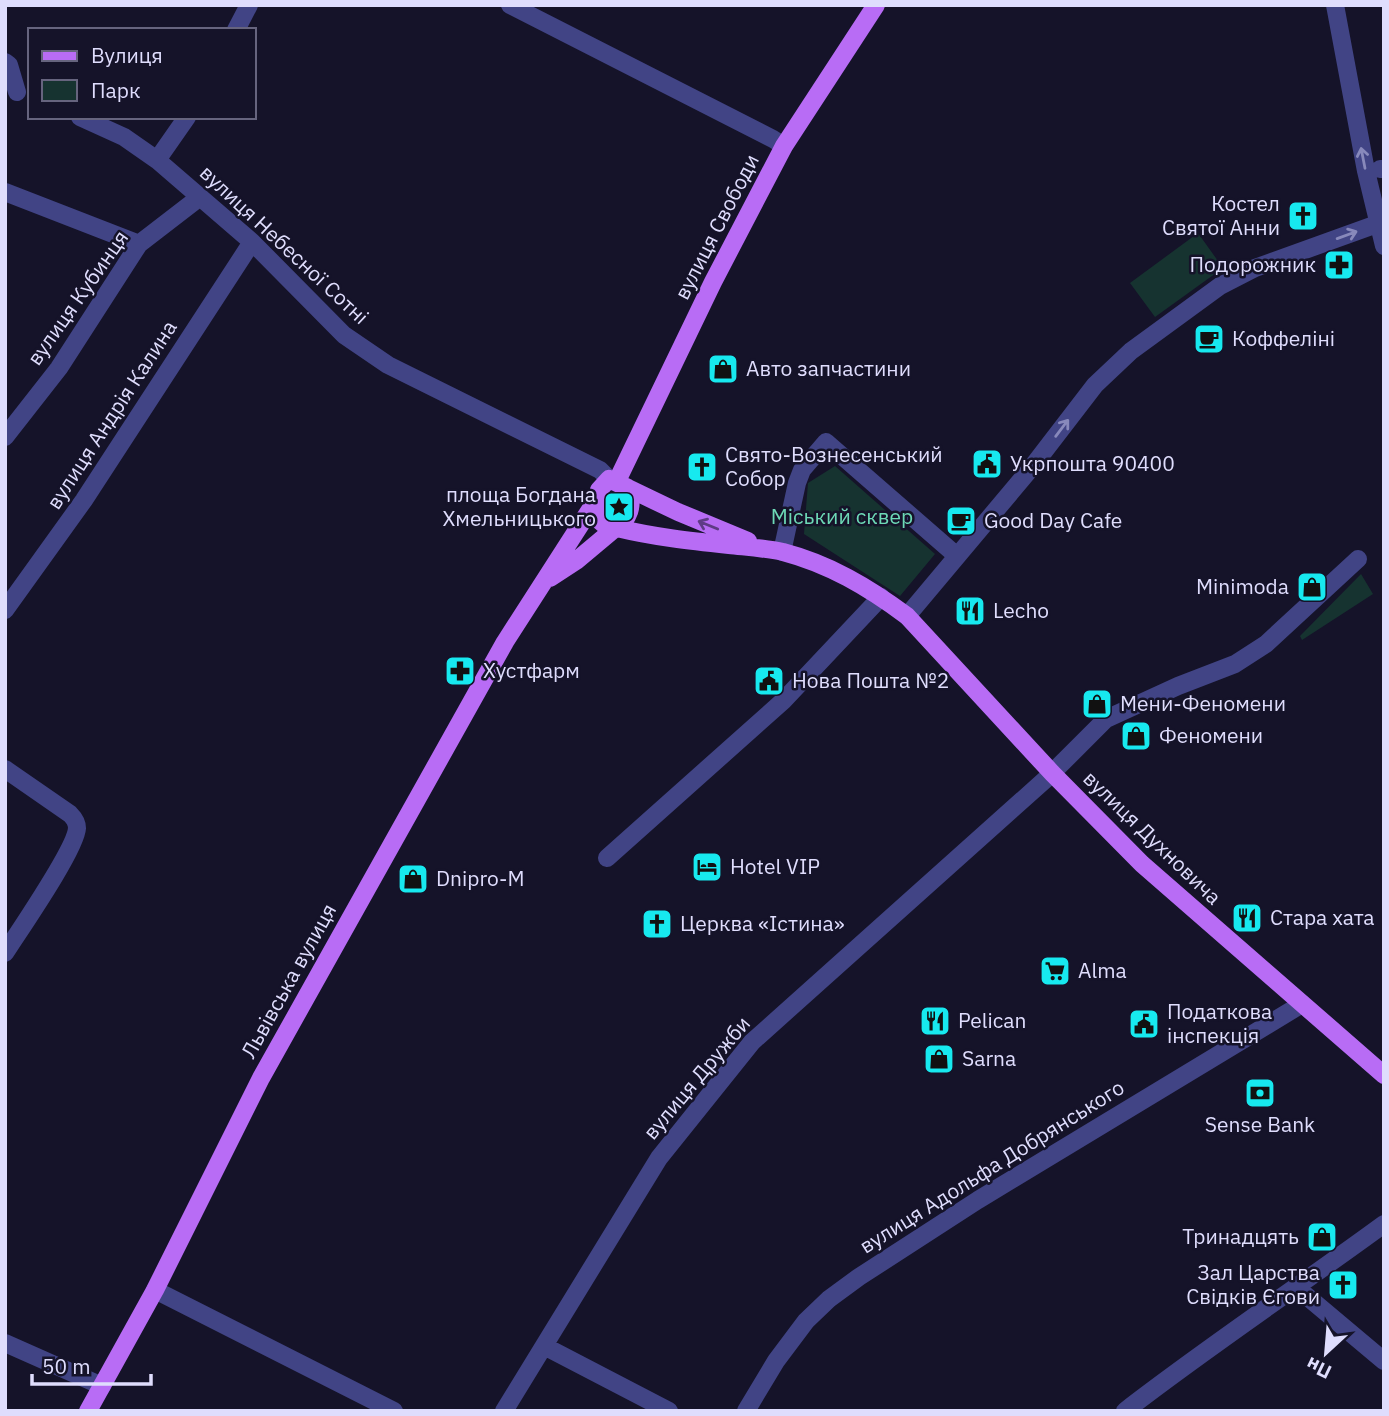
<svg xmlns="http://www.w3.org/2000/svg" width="1389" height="1416" font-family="'IBM Plex Sans',sans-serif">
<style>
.green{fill:#163330}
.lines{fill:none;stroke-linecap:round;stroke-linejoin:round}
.minor{stroke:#414485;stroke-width:18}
.major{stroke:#b86cf5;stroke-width:18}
.oneway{stroke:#8889bb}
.oneway2{stroke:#5e3b85}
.labels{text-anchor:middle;stroke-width:5;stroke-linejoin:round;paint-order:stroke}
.poi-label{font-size:21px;fill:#dfddfd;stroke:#151329;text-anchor:start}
.street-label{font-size:21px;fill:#dfddfd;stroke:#151329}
.park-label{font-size:21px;fill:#6dd9b6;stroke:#151329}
</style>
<rect width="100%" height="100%" fill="#151329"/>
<path class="green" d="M1198,233L1223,268L1155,317L1130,283Z
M835,466L935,554L900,596L804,534L808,483Z
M1361,574L1373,594L1302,640L1300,636Z"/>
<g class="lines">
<path class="minor" d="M510,5L773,139L784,146
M1335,5L1366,171L1384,246
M236,30L249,5
M5,62L9,65L17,92
M80,117L124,137L157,160L252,242L344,335L388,365L600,470L609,479
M157,160L187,117
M1380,169H1384
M5,192L139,244
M5,437L59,368L139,244L200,197
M782,552L797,483L802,470L826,442L957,556
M5,610L84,500L252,242
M907,616L1032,467L1095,385L1131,351L1220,286L1255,268L1377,224
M5,769L70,814C74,818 77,822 77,828C76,849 19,931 5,953
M607,858L783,701L881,597
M1297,1288L1384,1361
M155,1290L394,1411
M5,1343L102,1386
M544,1346L669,1411
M504,1411L659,1158L752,1042L1047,778L1106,719L1178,686L1235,664L1266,644L1358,559
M746,1411L776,1361L806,1321L829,1299L859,1277L978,1200L1302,1004
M1125,1411C1209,1346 1298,1287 1384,1224"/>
<path class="major" d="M617,481L713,282L784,146L876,5
M628,488L678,512L748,541
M617,528C654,537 691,541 729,545C747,547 765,548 783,552C829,564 868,587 907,616L1052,773L1142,864L1384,1075
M550,578L576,561L613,530
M88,1411L155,1290L261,1078L505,642L595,502L599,490L609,479L628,488C634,505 630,520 613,530C599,523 595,518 595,502"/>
</g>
<defs><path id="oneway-shaft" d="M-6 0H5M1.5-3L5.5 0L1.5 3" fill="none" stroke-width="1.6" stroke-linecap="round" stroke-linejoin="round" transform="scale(1.75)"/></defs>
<g class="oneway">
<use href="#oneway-shaft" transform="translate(1363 158) rotate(-101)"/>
<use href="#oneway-shaft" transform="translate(1347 235) rotate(-20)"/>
<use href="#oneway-shaft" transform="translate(1062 428) rotate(-53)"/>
</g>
<use class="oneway2" href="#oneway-shaft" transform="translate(708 525) rotate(-158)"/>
<defs>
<g id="church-square" transform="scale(1.575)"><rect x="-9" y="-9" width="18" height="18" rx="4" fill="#17e9ef" stroke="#151329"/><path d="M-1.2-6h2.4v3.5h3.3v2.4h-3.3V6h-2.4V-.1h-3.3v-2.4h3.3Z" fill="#111"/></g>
<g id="pharmacy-square" transform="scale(1.575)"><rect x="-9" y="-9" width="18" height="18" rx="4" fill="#17e9ef" stroke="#151329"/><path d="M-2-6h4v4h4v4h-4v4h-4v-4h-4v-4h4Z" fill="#111"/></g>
<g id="cafe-square" transform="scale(1.575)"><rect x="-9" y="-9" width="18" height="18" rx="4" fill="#17e9ef" stroke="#151329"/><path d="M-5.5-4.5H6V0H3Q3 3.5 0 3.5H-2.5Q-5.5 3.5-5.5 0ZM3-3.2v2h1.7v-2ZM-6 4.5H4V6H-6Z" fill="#111"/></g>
<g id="shop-square" transform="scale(1.575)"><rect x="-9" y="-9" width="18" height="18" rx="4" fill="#17e9ef" stroke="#151329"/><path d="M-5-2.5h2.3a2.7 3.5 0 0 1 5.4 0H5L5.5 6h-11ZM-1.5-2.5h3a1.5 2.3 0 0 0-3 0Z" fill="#111"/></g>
<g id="civic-square" transform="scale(1.575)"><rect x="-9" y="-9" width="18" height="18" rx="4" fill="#17e9ef" stroke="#151329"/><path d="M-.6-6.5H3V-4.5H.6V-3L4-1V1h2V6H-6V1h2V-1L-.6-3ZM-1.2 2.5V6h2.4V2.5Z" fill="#111"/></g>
<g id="sight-square" transform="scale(1.575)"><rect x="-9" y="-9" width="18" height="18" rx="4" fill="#17e9ef" stroke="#151329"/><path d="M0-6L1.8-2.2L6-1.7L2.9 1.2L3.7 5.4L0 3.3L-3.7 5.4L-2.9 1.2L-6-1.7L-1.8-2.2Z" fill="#111"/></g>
<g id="restaurant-square" transform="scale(1.575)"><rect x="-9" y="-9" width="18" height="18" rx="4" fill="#17e9ef" stroke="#151329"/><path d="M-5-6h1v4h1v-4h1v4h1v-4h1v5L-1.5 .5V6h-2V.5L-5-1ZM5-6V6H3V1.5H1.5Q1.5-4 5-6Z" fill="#111"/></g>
<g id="hotel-square" transform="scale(1.575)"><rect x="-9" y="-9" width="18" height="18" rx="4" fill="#17e9ef" stroke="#151329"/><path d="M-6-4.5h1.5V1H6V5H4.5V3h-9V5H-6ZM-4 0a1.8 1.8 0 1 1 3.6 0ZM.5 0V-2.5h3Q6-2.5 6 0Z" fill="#111"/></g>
<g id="supermarket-square" transform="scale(1.575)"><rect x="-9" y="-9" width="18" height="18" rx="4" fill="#17e9ef" stroke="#151329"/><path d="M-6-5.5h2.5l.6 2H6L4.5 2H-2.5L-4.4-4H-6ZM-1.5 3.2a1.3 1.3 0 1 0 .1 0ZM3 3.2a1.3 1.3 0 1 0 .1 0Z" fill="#111"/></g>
<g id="bank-square" transform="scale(1.575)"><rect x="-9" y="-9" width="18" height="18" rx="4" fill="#17e9ef" stroke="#151329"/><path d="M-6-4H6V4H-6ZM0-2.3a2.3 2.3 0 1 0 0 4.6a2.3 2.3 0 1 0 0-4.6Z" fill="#111"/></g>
</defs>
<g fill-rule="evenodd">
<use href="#church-square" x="1303" y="216"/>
<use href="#pharmacy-square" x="1339" y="265"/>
<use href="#cafe-square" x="1209" y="339"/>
<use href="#shop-square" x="723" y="369"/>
<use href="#civic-square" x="987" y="464"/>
<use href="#church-square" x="702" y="467"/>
<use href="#sight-square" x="619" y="507"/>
<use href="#cafe-square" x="961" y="521"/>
<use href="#shop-square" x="1312" y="587"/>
<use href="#restaurant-square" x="970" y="611"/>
<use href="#pharmacy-square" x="460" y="671"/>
<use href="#civic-square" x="769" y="681"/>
<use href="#shop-square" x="1097" y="704"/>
<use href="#shop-square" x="1136" y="736"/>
<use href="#hotel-square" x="707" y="867"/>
<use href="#shop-square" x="413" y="879"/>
<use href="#restaurant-square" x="1247" y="918"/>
<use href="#church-square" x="657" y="924"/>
<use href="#supermarket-square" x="1055" y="971"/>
<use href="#restaurant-square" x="935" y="1021"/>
<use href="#civic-square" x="1144" y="1024"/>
<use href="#shop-square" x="939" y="1059"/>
<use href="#bank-square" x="1260" y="1093"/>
<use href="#shop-square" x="1322" y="1237"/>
<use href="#church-square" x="1343" y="1285"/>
</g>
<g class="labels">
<g class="poi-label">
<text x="1280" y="211" text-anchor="end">Костел<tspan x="1280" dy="24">Святої Анни</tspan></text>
<text x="1316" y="272" text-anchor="end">Подорожник</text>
<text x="1232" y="346">Коффеліні</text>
<text x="746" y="376">Авто запчастини</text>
<text x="725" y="462">Свято-Вознесенський<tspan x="725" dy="24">Собор</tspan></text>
<text x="1010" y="471">Укрпошта 90400</text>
<text x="596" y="502" text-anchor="end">площа Богдана<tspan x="596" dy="24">Хмельницького</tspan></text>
<text x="984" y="528">Good Day Cafe</text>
<text x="1289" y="594" text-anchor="end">Minimoda</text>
<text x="993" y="618">Lecho</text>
<text x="483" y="678">Хустфарм</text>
<text x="792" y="688">Нова Пошта №2</text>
<text x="1120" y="711">Мени-Феномени</text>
<text x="1159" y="743">Феномени</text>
<text x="730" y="874">Hotel VIP</text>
<text x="436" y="886">Dnipro-M</text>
<text x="1270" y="925">Стара хата</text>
<text x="680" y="931">Церква «Істина»</text>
<text x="1078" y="978">Alma</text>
<text x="1167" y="1019">Податкова<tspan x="1167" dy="24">інспекція</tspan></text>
<text x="958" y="1028">Pelican</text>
<text x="962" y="1066">Sarna</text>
<text x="1260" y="1132" text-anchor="middle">Sense Bank</text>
<text x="1299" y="1244" text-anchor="end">Тринадцять</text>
<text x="1320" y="1280" text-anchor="end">Зал Царства<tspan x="1320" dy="24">Свідків Єгови</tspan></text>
</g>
<g class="street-label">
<text transform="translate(717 227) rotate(-63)" y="7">вулиця Свободи</text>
<text transform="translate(284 245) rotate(43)" y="7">вулиця Небесної Сотні</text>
<text transform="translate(78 298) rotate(-55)" y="7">вулиця Кубинця</text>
<text transform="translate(112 415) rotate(-57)" y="7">вулиця Андрія Калина</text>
<text transform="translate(1152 838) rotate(44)" y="7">вулиця Духновича</text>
<text transform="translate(289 981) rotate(-61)" y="7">Львівська вулиця</text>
<text transform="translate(697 1078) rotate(-50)" y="7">вулиця Дружби</text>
<text transform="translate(992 1167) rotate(-32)" y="7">вулиця Адольфа Добрянського</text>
</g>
<g class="park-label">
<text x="842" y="524">Міський сквер</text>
</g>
</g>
<rect width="1389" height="1416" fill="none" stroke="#dfddfd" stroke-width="14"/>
<rect x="28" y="28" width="228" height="91" fill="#151329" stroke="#66647e" stroke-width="2"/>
<rect x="42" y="51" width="35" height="10" fill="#b86cf5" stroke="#66647e" stroke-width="2"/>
<text x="91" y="63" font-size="21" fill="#dfddfd">Вулиця</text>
<rect x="42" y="80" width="35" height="21" fill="#163330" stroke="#66647e" stroke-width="2"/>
<text x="91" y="98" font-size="21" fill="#dfddfd">Парк</text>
<g transform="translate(1326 1353) rotate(206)" stroke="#151329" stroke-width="5" paint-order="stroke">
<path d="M0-5L12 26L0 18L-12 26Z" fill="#dfddfd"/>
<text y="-10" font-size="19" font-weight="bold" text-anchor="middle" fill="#dfddfd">Пн</text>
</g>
<path d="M32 1374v10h119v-10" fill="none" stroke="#dfddfd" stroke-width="3.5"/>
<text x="42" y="1374" font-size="21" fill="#dfddfd" stroke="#151329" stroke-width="5" paint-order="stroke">50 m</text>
</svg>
